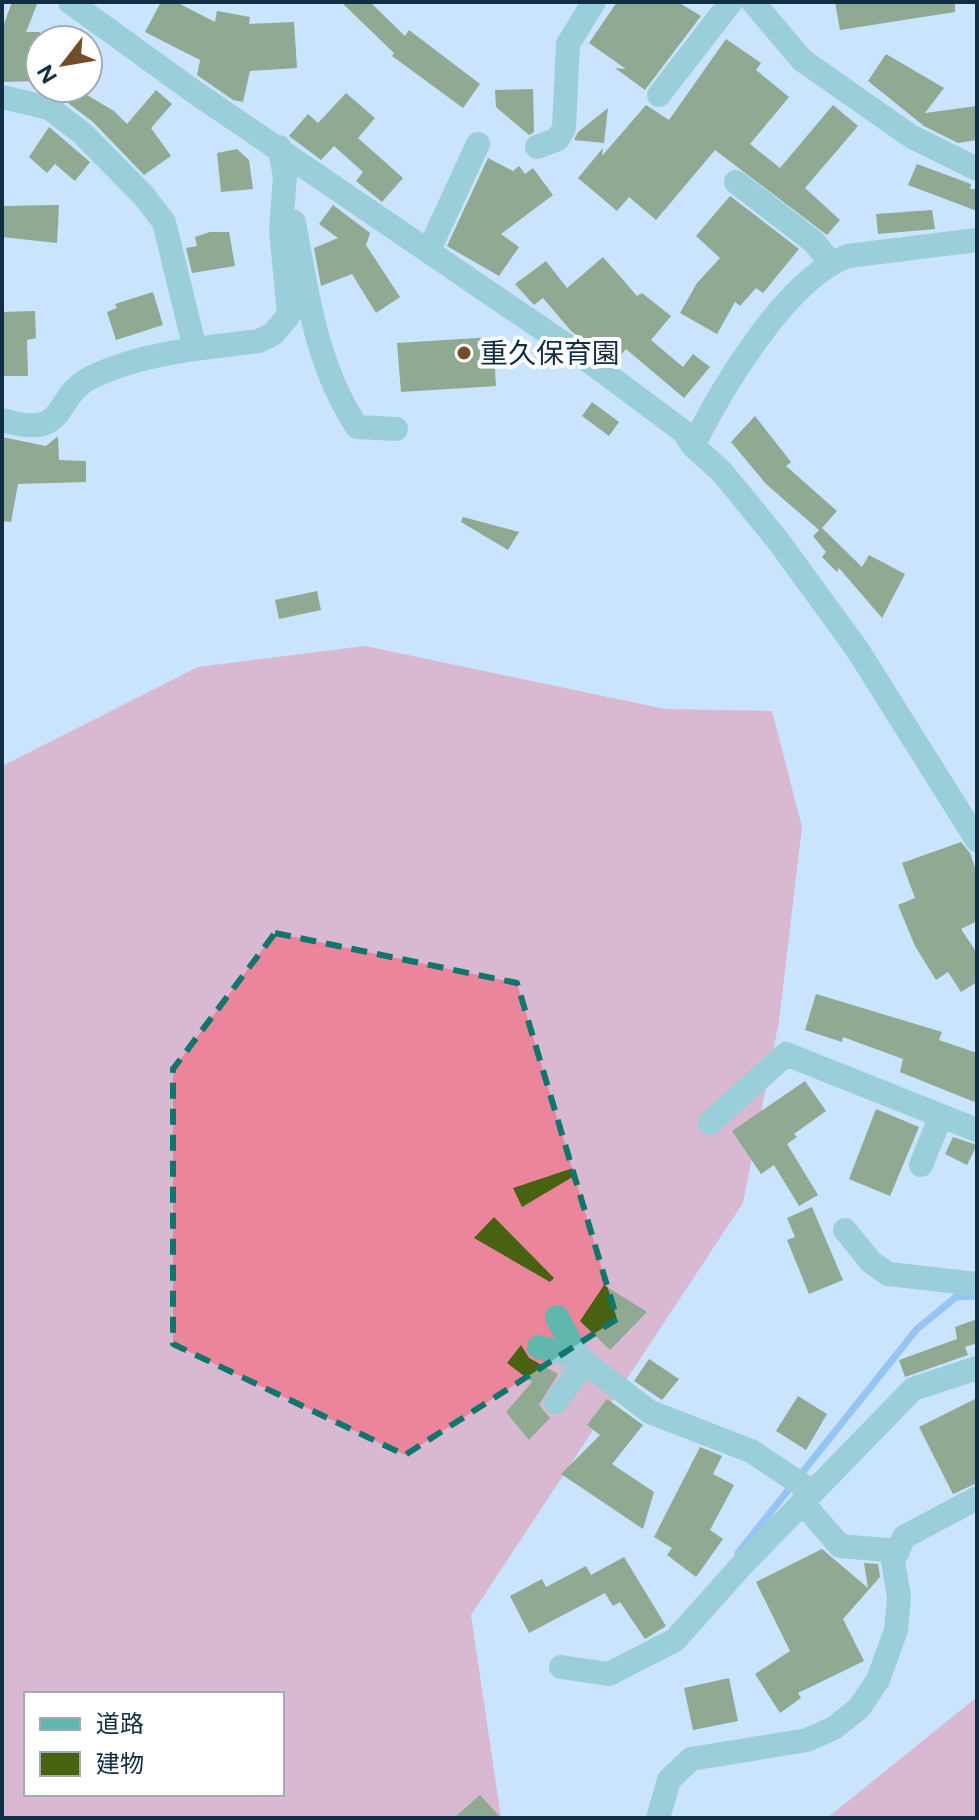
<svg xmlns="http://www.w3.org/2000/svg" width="979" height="1820" font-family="Figtree,'Noto Sans JP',sans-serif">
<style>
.forest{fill:#eb859b;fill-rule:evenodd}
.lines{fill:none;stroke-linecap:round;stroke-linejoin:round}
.stream{stroke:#54a3e6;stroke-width:7}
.building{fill:#486211}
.minor{stroke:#61b7ae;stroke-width:24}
.marked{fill:none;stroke:#0f766e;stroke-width:6;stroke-dasharray:16 10;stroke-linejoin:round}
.poi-dot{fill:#714e27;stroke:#fff;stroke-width:3}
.labels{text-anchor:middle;stroke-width:8;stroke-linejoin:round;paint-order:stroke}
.poi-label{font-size:28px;fill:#122e45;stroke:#fff;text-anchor:start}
</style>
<rect width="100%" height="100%" fill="#cae4fd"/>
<path class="forest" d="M365,646L665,709L772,711L802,827L779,1021L743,1203L471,1615L501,1818H2V766L198,667ZM26,1694H282V1794H26Z
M977,1697V1818H827Z"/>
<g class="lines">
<path class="stream" d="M738,1553L917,1329L956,1297L977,1296"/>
</g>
<path class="building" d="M12,2H38L26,32H40V81L2,82V29Z
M161,2H176L215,22L217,11L250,17L249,24L294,22L297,68L250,71L243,102L233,100L197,75L200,60L145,32Z
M341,2H370L405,36L409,30L480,84L463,108L392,56L394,53Z
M617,2H678L701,16L645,90L615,68L626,69L589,43Z
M835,2H955V12L840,30Z
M726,39L761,63L756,70L789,97L750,144L780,168L833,105L858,126L805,188L840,220L827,235L715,150L656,220L629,197L617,211L578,178L603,148L602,156L646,105L669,120Z
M886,54L944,88L925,113L977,106V140L958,143L924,126L868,81Z
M75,88L114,111L127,124L156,90L172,104L151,128L171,156L144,175L93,122L68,103Z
M533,89L534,132L529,135L496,107L495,90Z
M346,93L375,118L358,138L403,178L382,202L356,181L363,172L334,146L321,160L289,136L308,114L318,123Z
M608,108L604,143L574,140L578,132Z
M49,127L90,162L75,181L55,164L47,173L29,157Z
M237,149L249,160L253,189L221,192L217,153Z
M488,158L513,171L519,166L525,174L533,168L553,195L501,234L519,247L499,276L447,246Z
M917,164L971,184L970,189H977V211L908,185Z
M730,196L799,249L763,293L756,288L740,306L735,302L717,334L680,313L697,283L720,258L696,236Z
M59,205L57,243L2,237V206Z
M333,205L370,233L366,245L400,297L376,313L352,274L321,286L314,248L338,238L319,224Z
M932,210L935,229L878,234L876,214Z
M210,232H229L235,266L192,273L186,248L197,246L195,237Z
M603,257L637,296L642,293L671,316L651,340L683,367L693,354L710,367L684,398L626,349L615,362L571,331L543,298L534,305L515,284L546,261L567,288Z
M153,292L163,325L116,340L107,312L117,308L115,304Z
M35,311L36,338L27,340L28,376H2V312Z
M493,337L496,386L401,392L397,343Z
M592,402L619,422L609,436L582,416Z
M755,416L791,462L786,466L837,511L822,528L862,567L869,555L905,574L882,618L839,568L837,572L822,557L826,552L813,536L819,530L766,484L731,442Z
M58,436L59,460L86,461V482L18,484L11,522L2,521V437L46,446Z
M463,517L519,532L508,550L461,522Z
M317,591L321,610L279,619L275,600Z
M961,842L970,853L977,873V921L961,929L977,953V982L961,992L948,972L936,980L915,946L898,905L915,898L902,863Z
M816,994L942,1032L939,1040L977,1053V1103L900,1072L903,1059L843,1037L842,1042L805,1030Z
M805,1081L826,1111L794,1134L797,1137L787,1144L818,1195L799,1206L774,1165L761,1174L732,1131Z
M876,1109L919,1127L890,1196L849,1179Z
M953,1137L977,1145L967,1165L945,1154Z
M573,1168L576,1175L522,1207L513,1188Z
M812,1207L843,1280L809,1294L787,1240L795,1237L787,1218Z
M494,1217L554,1278L550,1282L474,1238Z
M604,1285L647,1312L610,1350L580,1321Z
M977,1319V1343L965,1347L968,1355L905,1377L899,1360L957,1339L955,1327Z
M521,1345L529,1358L558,1374L539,1405L550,1418L529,1440L506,1412L532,1382L507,1363Z
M649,1359L679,1379L662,1400L634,1381Z
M798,1396L827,1414L806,1450L776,1431Z
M977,1398V1483L953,1494L919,1427Z
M607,1399L643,1425L612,1464L654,1492L643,1529L561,1474L600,1435L587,1425Z
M700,1447L722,1456L713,1474L734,1485L710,1530L723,1539L696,1577L667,1555L672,1548L654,1537Z
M822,1549L868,1588L864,1563L878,1564L880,1577L843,1619L864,1661L798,1693L801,1698L780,1713L755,1674L790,1651L756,1582Z
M624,1557L666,1626L645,1639L620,1602L613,1606L605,1593L529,1633L510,1596L542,1579L546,1587L586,1566L591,1575Z
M729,1678L738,1721L693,1730L684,1688Z
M480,1795L501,1818H454Z"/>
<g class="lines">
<path class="minor" d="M70,2L193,91L582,356L684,432L693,446L722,472L779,542L857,649L977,840
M753,2L802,60L912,137L977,169
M659,95L731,2
M2,97L49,108L58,88
M49,108L82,133L144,196L164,222L195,349
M537,147L558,139L564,128L568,44L594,2
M736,182L814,242L830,262
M294,222C307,293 316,365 357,427L396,429
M429,250L478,144
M2,420C73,441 49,395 96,375C148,352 204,348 259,341L273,334L289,315L281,230L285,176L279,147
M693,446C721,389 787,278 848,256L977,240
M710,1123L786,1054L977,1130
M921,1165L940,1118
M845,1230L871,1262L888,1274L977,1284
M557,1317L579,1358L650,1412L751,1451L813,1492
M539,1347L579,1358
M556,1402L585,1362
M802,1502L840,1546L898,1551
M561,1667L609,1674L675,1640L742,1565L913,1389L977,1368
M658,1818L669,1780L691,1759L807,1740L834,1728L859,1708L878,1680L896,1630L899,1597L893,1561L904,1537L977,1498"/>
</g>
<path d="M0 0H979V1820H0ZM275,933L517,983L617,1319L405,1455L173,1344V1069Z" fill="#cae4fd" fill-opacity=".55" fill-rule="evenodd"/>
<path class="marked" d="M275,933L517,983L617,1319L405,1455L173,1344V1069Z"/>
<circle class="poi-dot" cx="464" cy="353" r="8"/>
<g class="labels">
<g class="poi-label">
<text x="480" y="363">重久保育園</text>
</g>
</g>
<rect width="979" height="1820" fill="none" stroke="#122e45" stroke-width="8"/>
<rect x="24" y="1692" width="260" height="104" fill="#ffffff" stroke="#a0abb5" stroke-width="2"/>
<rect x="40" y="1718" width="40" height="12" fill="#61b7ae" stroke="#a0abb5" stroke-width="2"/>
<text x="96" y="1732" font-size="24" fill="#122e45">道路</text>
<rect x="40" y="1752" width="40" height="24" fill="#486211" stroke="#a0abb5" stroke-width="2"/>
<text x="96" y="1772" font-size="24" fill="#122e45">建物</text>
<g transform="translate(64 64) rotate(239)"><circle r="38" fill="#ffffff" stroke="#a0abb5" stroke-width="2"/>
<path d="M0-6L14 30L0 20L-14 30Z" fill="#714e27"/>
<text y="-12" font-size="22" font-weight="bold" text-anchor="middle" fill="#122e45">N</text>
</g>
</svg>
